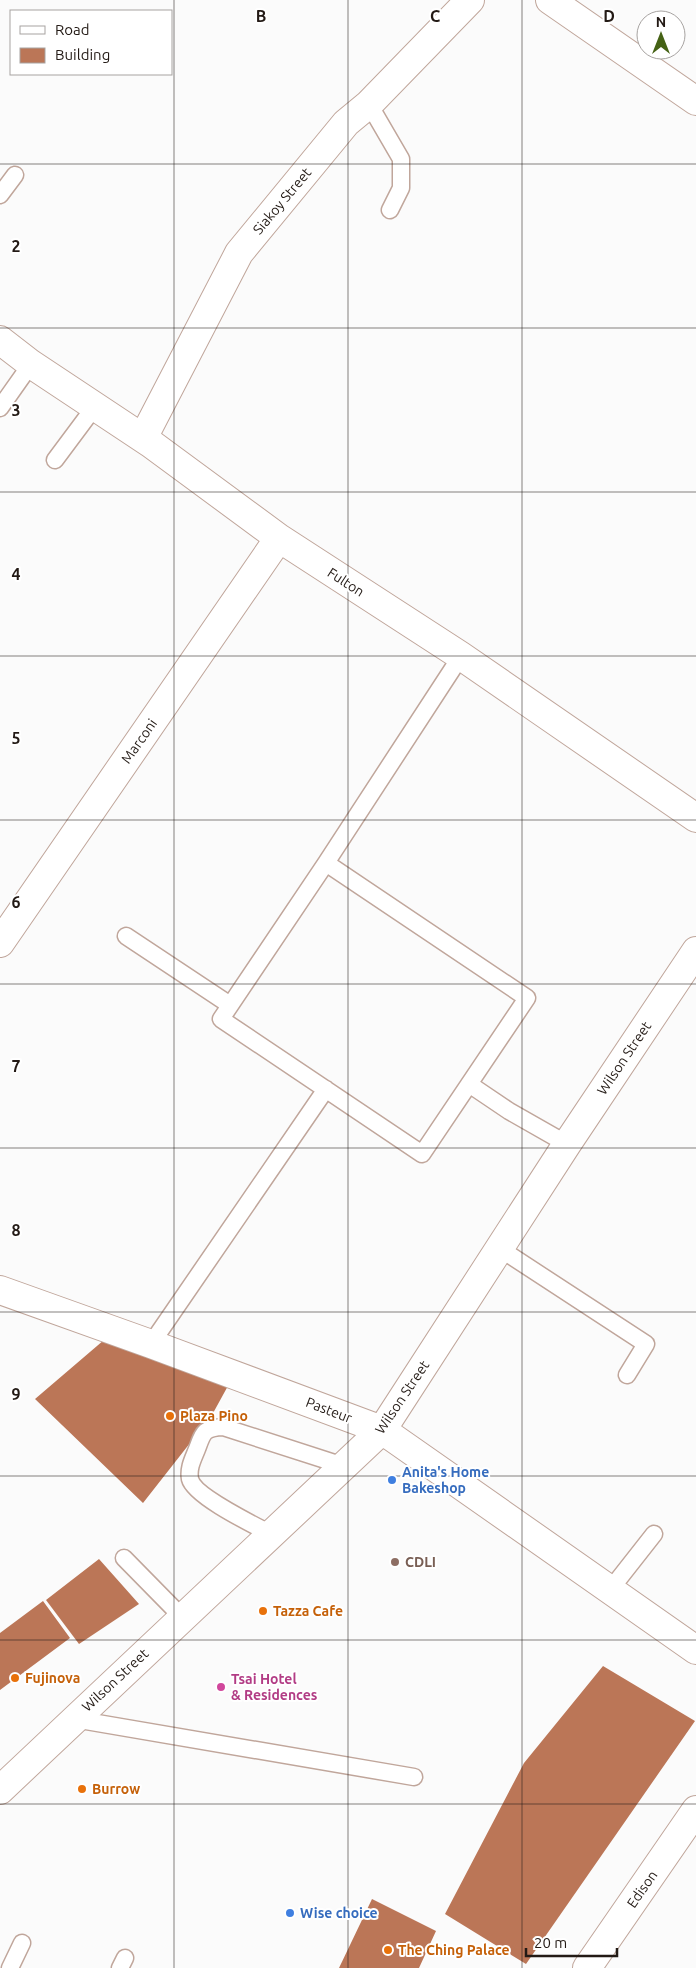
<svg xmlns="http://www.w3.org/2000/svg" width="696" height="1968" font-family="Ubuntu,sans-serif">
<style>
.building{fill:#bb7657}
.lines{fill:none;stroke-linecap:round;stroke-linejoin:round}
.lane-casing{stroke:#c0a69b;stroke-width:19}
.street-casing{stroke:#c0a69b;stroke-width:30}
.lane{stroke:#fff;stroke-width:16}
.street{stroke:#fff;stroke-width:28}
.grid{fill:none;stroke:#231a15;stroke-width:1;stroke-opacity:0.55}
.food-dot{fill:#e8710a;stroke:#fff;stroke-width:2}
.shop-dot{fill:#3f7fe0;stroke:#fff;stroke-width:2}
.education-dot{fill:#8d6e63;stroke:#fff;stroke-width:2}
.hotel-dot{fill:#d1479c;stroke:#fff;stroke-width:2}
.labels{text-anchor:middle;stroke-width:4;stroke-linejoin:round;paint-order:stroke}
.street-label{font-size:14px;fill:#231a15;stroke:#fff}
.food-label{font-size:14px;font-weight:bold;fill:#c56008;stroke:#fff;text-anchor:start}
.shop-label{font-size:14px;font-weight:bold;fill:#366cbe;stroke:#fff;text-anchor:start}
.education-label{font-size:14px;font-weight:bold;fill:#785e54;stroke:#fff;text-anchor:start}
.hotel-label{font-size:14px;font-weight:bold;fill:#b23c85;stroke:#fff;text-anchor:start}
.grid-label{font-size:16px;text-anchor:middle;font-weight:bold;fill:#231a15;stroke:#fff;stroke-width:4;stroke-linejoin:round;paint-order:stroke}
</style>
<rect width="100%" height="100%" fill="#fbfbfb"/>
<path class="building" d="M111,1334L229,1384L212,1415L143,1503L35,1399Z
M99,1559L139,1604L79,1644L46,1600Z
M43,1601L70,1638L0,1690V1633Z
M603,1666L695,1721L526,1964L445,1914L524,1763Z
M372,1899L436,1931L419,1968H339Z"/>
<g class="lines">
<g class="lane-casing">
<path id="lane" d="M369,104L401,159V188L390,210
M0,195L15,175
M0,408L31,364
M55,460L96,405
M326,863L527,998L422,1154L221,1019L326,863L461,656
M126,936L230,1005
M469,1084L509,1111L567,1144
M499,1248L646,1344L627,1375
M151,1344L326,1089
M271,1534C254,1525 194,1496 190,1479C188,1468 193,1459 197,1449C203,1433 203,1428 223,1427L344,1466
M124,1558L182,1617
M610,1590L654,1534
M74,1719L414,1777
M10,1968L22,1943
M120,1968L125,1958"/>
</g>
<g class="street-casing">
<path id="street" d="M550,0L696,101
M0,340L31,364L150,443L279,538L461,656L696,818
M143,438L239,253L346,123L369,104L470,0
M0,943L279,538
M0,1290L151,1344L382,1430L696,1650
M0,1790L382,1430L567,1144L696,951
M587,1968L696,1810"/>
</g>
<use href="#lane" class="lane"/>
<use href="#street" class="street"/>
</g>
<path class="grid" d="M174,0V1968M348,0V1968M522,0V1968M0,164H696M0,328H696M0,492H696M0,656H696M0,820H696M0,984H696M0,1148H696M0,1312H696M0,1476H696M0,1640H696M0,1804H696"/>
<g class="food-dot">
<circle cx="170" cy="1416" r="5"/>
<circle cx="263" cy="1611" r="5"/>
<circle cx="15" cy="1678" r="5"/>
<circle cx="82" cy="1789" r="5"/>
<circle cx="388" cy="1950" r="5"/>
</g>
<g class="shop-dot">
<circle cx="392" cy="1480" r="5"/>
<circle cx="290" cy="1913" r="5"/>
</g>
<circle class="education-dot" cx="395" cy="1562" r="5"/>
<circle class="hotel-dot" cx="221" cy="1687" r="5"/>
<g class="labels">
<g class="street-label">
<text transform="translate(282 201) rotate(-50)" y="5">Siakoy Street</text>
<text transform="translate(346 582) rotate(33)" y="5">Fulton</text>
<text transform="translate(139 741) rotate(-55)" y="5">Marconi</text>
<text transform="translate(624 1058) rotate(-56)" y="5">Wilson Street</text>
<text transform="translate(402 1397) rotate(-56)" y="5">Wilson Street</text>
<text transform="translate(329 1410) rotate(21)" y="5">Pasteur</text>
<text transform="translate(115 1680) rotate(-43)" y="5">Wilson Street</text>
<text transform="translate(642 1889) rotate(-55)" y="5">Edison</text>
</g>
<g class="food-label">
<text x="180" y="1421">Plaza Pino</text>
<text x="273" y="1616">Tazza Cafe</text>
<text x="25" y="1683">Fujinova</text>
<text x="92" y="1794">Burrow</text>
<text x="398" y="1955">The Ching Palace</text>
</g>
<g class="shop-label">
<text x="402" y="1477">Anita's Home<tspan x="402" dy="16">Bakeshop</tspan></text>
<text x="300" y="1918">Wise choice</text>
</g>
<g class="education-label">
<text x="405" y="1567">CDLI</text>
</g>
<g class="hotel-label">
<text x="231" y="1684">Tsai Hotel<tspan x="231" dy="16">&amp; Residences</tspan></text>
</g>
</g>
<g class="grid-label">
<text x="261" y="22">B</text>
<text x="435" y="22">C</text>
<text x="609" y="22">D</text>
<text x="16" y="252">2</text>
<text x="16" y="416">3</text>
<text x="16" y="580">4</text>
<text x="16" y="744">5</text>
<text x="16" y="908">6</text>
<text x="16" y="1072">7</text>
<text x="16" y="1236">8</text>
<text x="16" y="1400">9</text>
</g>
<rect x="10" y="10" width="162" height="65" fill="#ffffff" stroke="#a7a3a1"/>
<rect x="20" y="26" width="25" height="8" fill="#ffffff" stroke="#a7a3a1"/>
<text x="55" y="35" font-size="15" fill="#231a15">Road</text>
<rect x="20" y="48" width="25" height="15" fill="#bb7657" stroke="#a7a3a1"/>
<text x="55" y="60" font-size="15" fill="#231a15">Building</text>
<g transform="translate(661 35)"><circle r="24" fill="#ffffff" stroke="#a7a3a1"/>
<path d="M0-4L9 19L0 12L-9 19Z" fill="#456215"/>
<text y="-8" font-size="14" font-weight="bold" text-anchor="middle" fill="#231a15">N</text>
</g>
<path d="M526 1948v8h91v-8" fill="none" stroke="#231a15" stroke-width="2.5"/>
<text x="534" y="1948" font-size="15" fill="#231a15" stroke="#ffffff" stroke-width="4" paint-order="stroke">20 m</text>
</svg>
